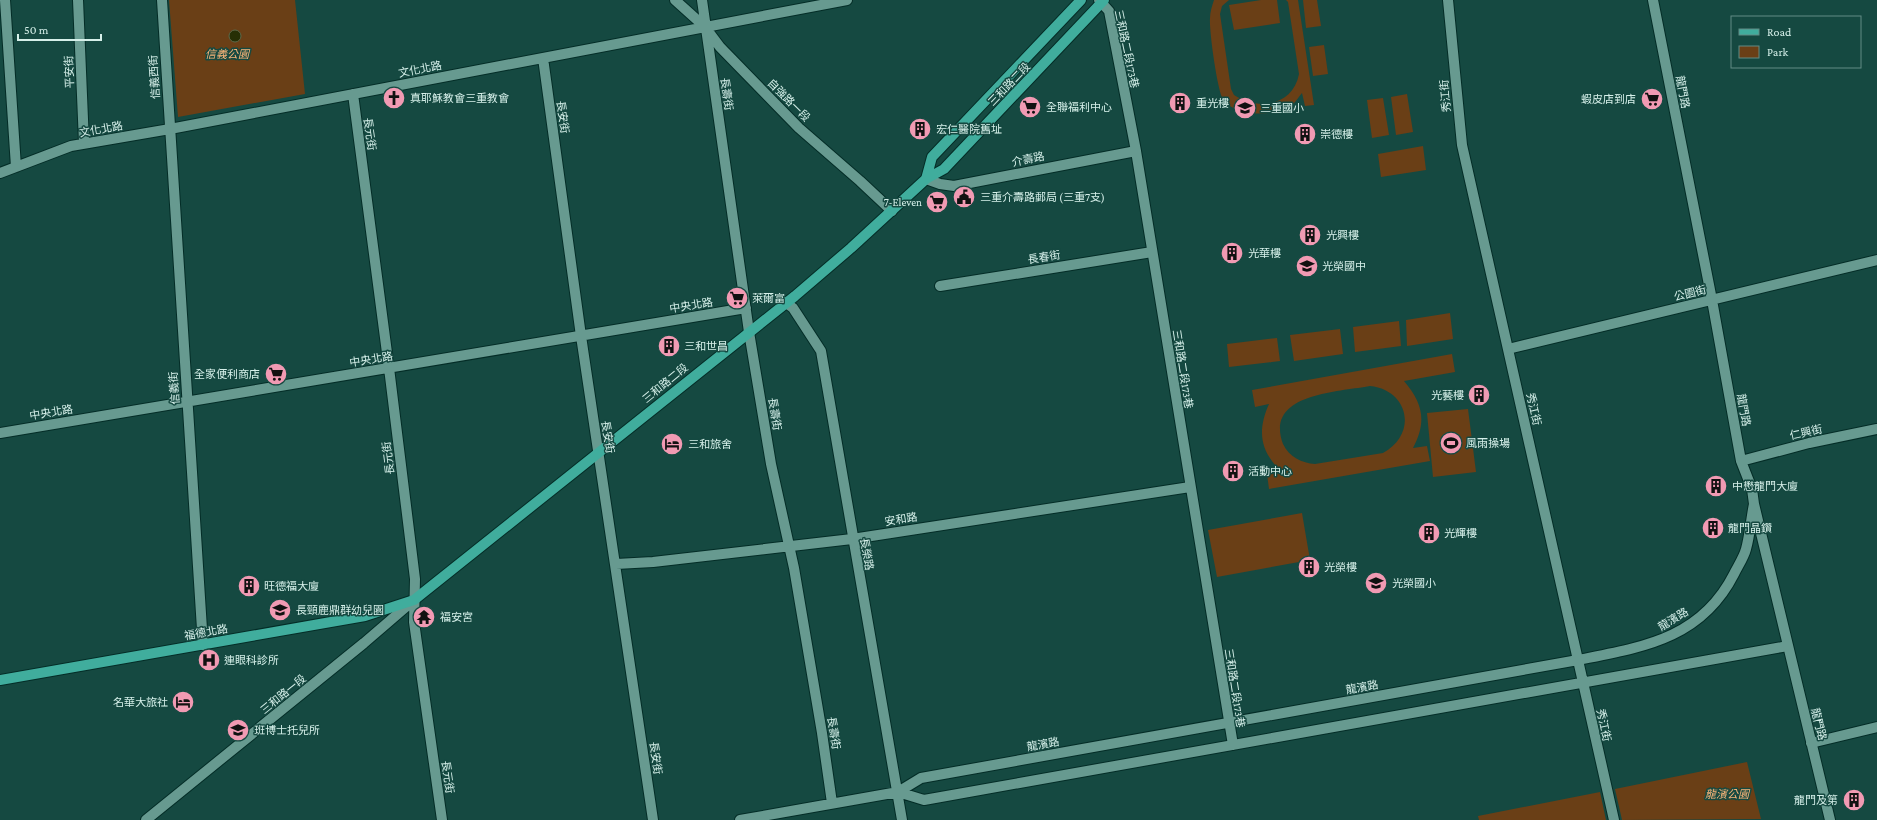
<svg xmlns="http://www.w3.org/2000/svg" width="1877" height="820" font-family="'Crimson Pro','Noto Sans TC',serif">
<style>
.green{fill:#6a3f16;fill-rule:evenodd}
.water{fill:#262f05;stroke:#5b694a}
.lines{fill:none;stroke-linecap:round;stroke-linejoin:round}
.minor-casing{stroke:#042d27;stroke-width:12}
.major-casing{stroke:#042d27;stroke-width:12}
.minor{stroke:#679a90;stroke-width:10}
.major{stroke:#40ad9d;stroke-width:10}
.labels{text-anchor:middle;stroke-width:3;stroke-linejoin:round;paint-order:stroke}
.street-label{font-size:11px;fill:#d6f0ea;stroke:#154941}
.park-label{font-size:11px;font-style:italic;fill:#fbb478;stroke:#154941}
.poi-label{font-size:11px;fill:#d6f0ea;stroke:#154941;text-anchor:start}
</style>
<rect width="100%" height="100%" fill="#154941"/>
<path class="green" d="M169,0H295L305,94L178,117Z
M1214,0H1229L1222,6L1220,14L1231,89L1234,95C1258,111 1293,106 1299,74L1288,2L1286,0H1298L1314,105L1305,106L1302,93C1299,96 1296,102 1292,105C1277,117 1232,118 1222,97C1217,86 1209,31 1210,18C1210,12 1212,6 1214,0Z
M1261,0H1277L1280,23L1234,30L1229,5Z
M1303,0H1317L1321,26L1306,28Z
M1324,45L1328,74L1313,76L1309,47Z
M1407,94L1413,132L1396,135L1391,97Z
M1383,98L1389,135L1372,138L1367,100Z
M1423,146L1426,170L1381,177L1378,154Z
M1450,313L1453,339L1407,346L1406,320Z
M1399,321L1401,346L1355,352L1353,327Z
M1340,329L1343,354L1294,361L1290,335Z
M1277,338L1280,361L1229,367L1227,344Z
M1452,354L1455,372L1404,381C1423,403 1427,422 1413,448L1427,446L1430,461L1269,489L1267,474L1281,471C1260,451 1257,431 1269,404L1255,407L1252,390ZM1370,386C1409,390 1418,434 1383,453L1315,464C1302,463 1289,457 1283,444C1264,393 1339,392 1370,386Z
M1468,409L1476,472L1433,477L1427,413Z
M1302,513L1310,560L1217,577L1208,530Z
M1747,762L1761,819L1622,820L1615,789Z
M1600,792L1606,820H1479L1478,816Z"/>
<path class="water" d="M229 36a6 6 0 1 1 12 0a6 6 0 1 1-12 0Z"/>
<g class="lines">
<g class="minor-casing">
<path id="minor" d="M5,0L16,167
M78,0L84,143
M162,0L203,645
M675,0L705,27L720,47L799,128L860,181L892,211
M702,0L749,332L771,464L794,568L822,733L832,803
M1099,0L1109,11L1136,151L1233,745
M1448,0L1462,145L1614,820
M1653,0L1712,300L1741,461L1752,489L1754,504L1830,820
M543,58L581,336L653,820
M353,94L389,368L415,579L414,622L442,820
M0,173L71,146L170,129L847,0
M926,179L940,184L954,186L1136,151
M940,286L1152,252
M785,302L793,308L821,351L902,820
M1508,349L1877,260
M0,433L746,308
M1741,461L1809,443L1877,429
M616,564L653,562L852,539L1190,487
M1811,743L1877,727
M898,792L924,800L1788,646
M146,820L364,643L414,600
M740,820L898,792L921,778L1578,660C1643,647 1701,639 1734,574C1738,566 1744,557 1746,549C1750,535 1751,518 1754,504"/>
</g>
<g class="major-casing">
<path id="major" d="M926,179L932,157L1081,0
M0,680L365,616L414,600L795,296L851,248L926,179L944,169L1104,0"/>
</g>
<use href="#minor" class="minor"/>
<use href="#major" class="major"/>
</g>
<defs>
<g id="church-disc" transform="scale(1.15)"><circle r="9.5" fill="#f19ab3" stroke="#154941"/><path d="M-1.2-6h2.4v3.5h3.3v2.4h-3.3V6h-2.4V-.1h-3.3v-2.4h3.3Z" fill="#111"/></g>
<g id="supermarket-disc" transform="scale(1.15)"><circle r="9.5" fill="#f19ab3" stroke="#154941"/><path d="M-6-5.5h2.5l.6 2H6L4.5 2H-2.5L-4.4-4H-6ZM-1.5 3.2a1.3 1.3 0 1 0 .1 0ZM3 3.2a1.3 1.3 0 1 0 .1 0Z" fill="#111"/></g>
<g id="building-disc" transform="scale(1.15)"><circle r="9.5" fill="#f19ab3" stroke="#154941"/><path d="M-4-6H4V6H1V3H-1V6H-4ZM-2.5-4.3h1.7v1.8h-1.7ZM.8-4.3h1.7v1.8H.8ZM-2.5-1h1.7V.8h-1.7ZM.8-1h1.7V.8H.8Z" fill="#111"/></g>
<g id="school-disc" transform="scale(1.15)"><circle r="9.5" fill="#f19ab3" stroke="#154941"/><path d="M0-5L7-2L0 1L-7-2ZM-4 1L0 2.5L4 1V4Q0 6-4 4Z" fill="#111"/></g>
<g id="civic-disc" transform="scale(1.15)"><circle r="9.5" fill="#f19ab3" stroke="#154941"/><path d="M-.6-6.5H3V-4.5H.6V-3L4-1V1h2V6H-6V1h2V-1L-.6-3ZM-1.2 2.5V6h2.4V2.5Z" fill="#111"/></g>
<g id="stadium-disc" transform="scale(1.15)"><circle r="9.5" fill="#f19ab3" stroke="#154941"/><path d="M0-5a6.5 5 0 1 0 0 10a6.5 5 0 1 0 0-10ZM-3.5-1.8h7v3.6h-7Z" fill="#111"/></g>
<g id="hotel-disc" transform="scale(1.15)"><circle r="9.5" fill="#f19ab3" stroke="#154941"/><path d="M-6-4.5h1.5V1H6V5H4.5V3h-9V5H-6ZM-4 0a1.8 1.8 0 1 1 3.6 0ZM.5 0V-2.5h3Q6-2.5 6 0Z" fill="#111"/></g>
<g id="temple-disc" transform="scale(1.15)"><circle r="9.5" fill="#f19ab3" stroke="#154941"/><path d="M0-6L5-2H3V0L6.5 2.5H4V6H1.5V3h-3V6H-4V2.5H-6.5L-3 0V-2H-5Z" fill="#111"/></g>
<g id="hospital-disc" transform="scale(1.15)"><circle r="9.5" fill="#f19ab3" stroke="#154941"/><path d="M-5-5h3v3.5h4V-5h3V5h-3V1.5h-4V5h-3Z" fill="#111"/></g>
</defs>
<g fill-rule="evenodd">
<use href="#church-disc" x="394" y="98"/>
<use href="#supermarket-disc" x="1652" y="99"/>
<use href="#building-disc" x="1180" y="103"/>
<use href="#supermarket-disc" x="1030" y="107"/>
<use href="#school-disc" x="1245" y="108"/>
<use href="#building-disc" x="920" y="129"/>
<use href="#building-disc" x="1305" y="134"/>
<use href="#civic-disc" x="964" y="197"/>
<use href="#supermarket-disc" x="937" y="202"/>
<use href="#building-disc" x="1310" y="235"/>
<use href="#building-disc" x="1232" y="253"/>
<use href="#school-disc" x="1307" y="266"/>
<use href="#supermarket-disc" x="737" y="298"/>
<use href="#building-disc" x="669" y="346"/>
<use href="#supermarket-disc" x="276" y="374"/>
<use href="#building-disc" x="1479" y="395"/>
<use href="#stadium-disc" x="1451" y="443"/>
<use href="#hotel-disc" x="672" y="444"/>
<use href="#building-disc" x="1233" y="471"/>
<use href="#building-disc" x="1716" y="486"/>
<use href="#building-disc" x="1713" y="528"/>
<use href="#building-disc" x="1429" y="533"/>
<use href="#building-disc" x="1309" y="567"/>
<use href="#school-disc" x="1376" y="583"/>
<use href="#building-disc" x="249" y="586"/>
<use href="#school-disc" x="280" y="610"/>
<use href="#temple-disc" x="424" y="617"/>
<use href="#hospital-disc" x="209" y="660"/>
<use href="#hotel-disc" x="183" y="702"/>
<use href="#school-disc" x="238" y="730"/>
<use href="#building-disc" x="1854" y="800"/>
</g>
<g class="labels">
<g class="street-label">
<text transform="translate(1127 49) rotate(78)" y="4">三和路二段173巷</text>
<text transform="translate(420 69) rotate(-11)" y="4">文化北路</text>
<text transform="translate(69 72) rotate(-92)" y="4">平安街</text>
<text transform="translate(154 77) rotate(-94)" y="4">信義西街</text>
<text transform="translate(1009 84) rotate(-46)" y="4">三和路二段</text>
<text transform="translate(1683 92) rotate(79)" y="4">龍門路</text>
<text transform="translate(727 94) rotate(82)" y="4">長壽街</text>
<text transform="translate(1445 96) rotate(-95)" y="4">秀江街</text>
<text transform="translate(789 100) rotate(45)" y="4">自強路一段</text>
<text transform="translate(563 117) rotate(82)" y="4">長安街</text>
<text transform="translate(101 129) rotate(-10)" y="4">文化北路</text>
<text transform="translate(370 134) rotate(82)" y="4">長元街</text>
<text transform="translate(1028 159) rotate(-12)" y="4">介壽路</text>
<text transform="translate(1044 257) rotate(-9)" y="4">長春街</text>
<text transform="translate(1690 293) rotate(-14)" y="4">公園街</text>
<text transform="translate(691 305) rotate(-9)" y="4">中央北路</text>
<text transform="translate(371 359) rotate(-9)" y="4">中央北路</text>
<text transform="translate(1183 369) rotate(81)" y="4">三和路二段173巷</text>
<text transform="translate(665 383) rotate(-39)" y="4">三和路二段</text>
<text transform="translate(174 388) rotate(-94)" y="4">信義街</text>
<text transform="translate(1534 409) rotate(77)" y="4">秀江街</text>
<text transform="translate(1744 410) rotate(80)" y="4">龍門路</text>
<text transform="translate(51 412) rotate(-9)" y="4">中央北路</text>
<text transform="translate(775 414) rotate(81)" y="4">長壽街</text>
<text transform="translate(1806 432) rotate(-13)" y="4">仁興街</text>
<text transform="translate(608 437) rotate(81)" y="4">長安街</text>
<text transform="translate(388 458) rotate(-97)" y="4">長元街</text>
<text transform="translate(901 519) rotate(-9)" y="4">安和路</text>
<text transform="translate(867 554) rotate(80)" y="4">長榮路</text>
<text transform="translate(1673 619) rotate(-31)" y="4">龍濱路</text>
<text transform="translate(206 632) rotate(-10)" y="4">福德北路</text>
<text transform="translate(1362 687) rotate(-10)" y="4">龍濱路</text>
<text transform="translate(1235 688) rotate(81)" y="4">三和路二段173巷</text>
<text transform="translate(283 694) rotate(-39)" y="4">三和路一段</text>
<text transform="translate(1819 724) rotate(76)" y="4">龍門路</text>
<text transform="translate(1604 725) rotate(78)" y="4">秀江街</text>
<text transform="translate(834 733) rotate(81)" y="4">長壽街</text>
<text transform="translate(1043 744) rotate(-10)" y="4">龍濱路</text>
<text transform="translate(656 758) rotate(82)" y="4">長安街</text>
<text transform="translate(448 777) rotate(82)" y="4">長元街</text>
</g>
<g class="park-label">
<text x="227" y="58">信義公園</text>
<text x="1727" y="798">龍濱公園</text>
</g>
<g class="poi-label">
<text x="410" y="102">真耶穌教會三重教會</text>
<text x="1636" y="103" text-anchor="end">蝦皮店到店</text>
<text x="1196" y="107">重光樓</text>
<text x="1046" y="111">全聯福利中心</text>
<text x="1260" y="112">三重國小</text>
<text x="936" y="133">宏仁醫院舊址</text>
<text x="1320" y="138">崇德樓</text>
<text x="980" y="201">三重介壽路郵局 (三重7支)</text>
<text x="922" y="206" text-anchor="end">7-Eleven</text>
<text x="1326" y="239">光興樓</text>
<text x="1248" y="257">光華樓</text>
<text x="1322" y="270">光榮國中</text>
<text x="752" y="302">萊爾富</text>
<text x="684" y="350">三和世昌</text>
<text x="260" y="378" text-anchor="end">全家便利商店</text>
<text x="1464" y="399" text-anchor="end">光藝樓</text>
<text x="1466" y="447">風雨操場</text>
<text x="688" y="448">三和旅舍</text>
<text x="1248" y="475">活動中心</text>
<text x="1732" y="490">中懋龍門大廈</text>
<text x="1728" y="532">龍門晶鑽</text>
<text x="1444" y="537">光輝樓</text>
<text x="1324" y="571">光榮樓</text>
<text x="1392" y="587">光榮國小</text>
<text x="264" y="590">旺德福大廈</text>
<text x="296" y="614">長頸鹿鼎群幼兒園</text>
<text x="440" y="621">福安宮</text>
<text x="224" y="664">連眼科診所</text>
<text x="168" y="706" text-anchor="end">名華大旅社</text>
<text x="254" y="734">班博士托兒所</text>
<text x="1838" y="804" text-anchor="end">龍門及第</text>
</g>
</g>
<rect x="1731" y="16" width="130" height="52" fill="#154941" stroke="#628c85"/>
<rect x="1739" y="29" width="20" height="6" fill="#40ad9d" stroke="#628c85"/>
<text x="1767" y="36" font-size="12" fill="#d6f0ea">Road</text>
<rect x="1739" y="46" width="20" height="12" fill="#6a3f16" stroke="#628c85"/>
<text x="1767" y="56" font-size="12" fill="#d6f0ea">Park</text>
<path d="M18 34v6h83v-6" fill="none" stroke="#d6f0ea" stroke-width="2"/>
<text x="24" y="34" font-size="12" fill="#d6f0ea" stroke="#154941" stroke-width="3" paint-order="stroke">50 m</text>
</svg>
